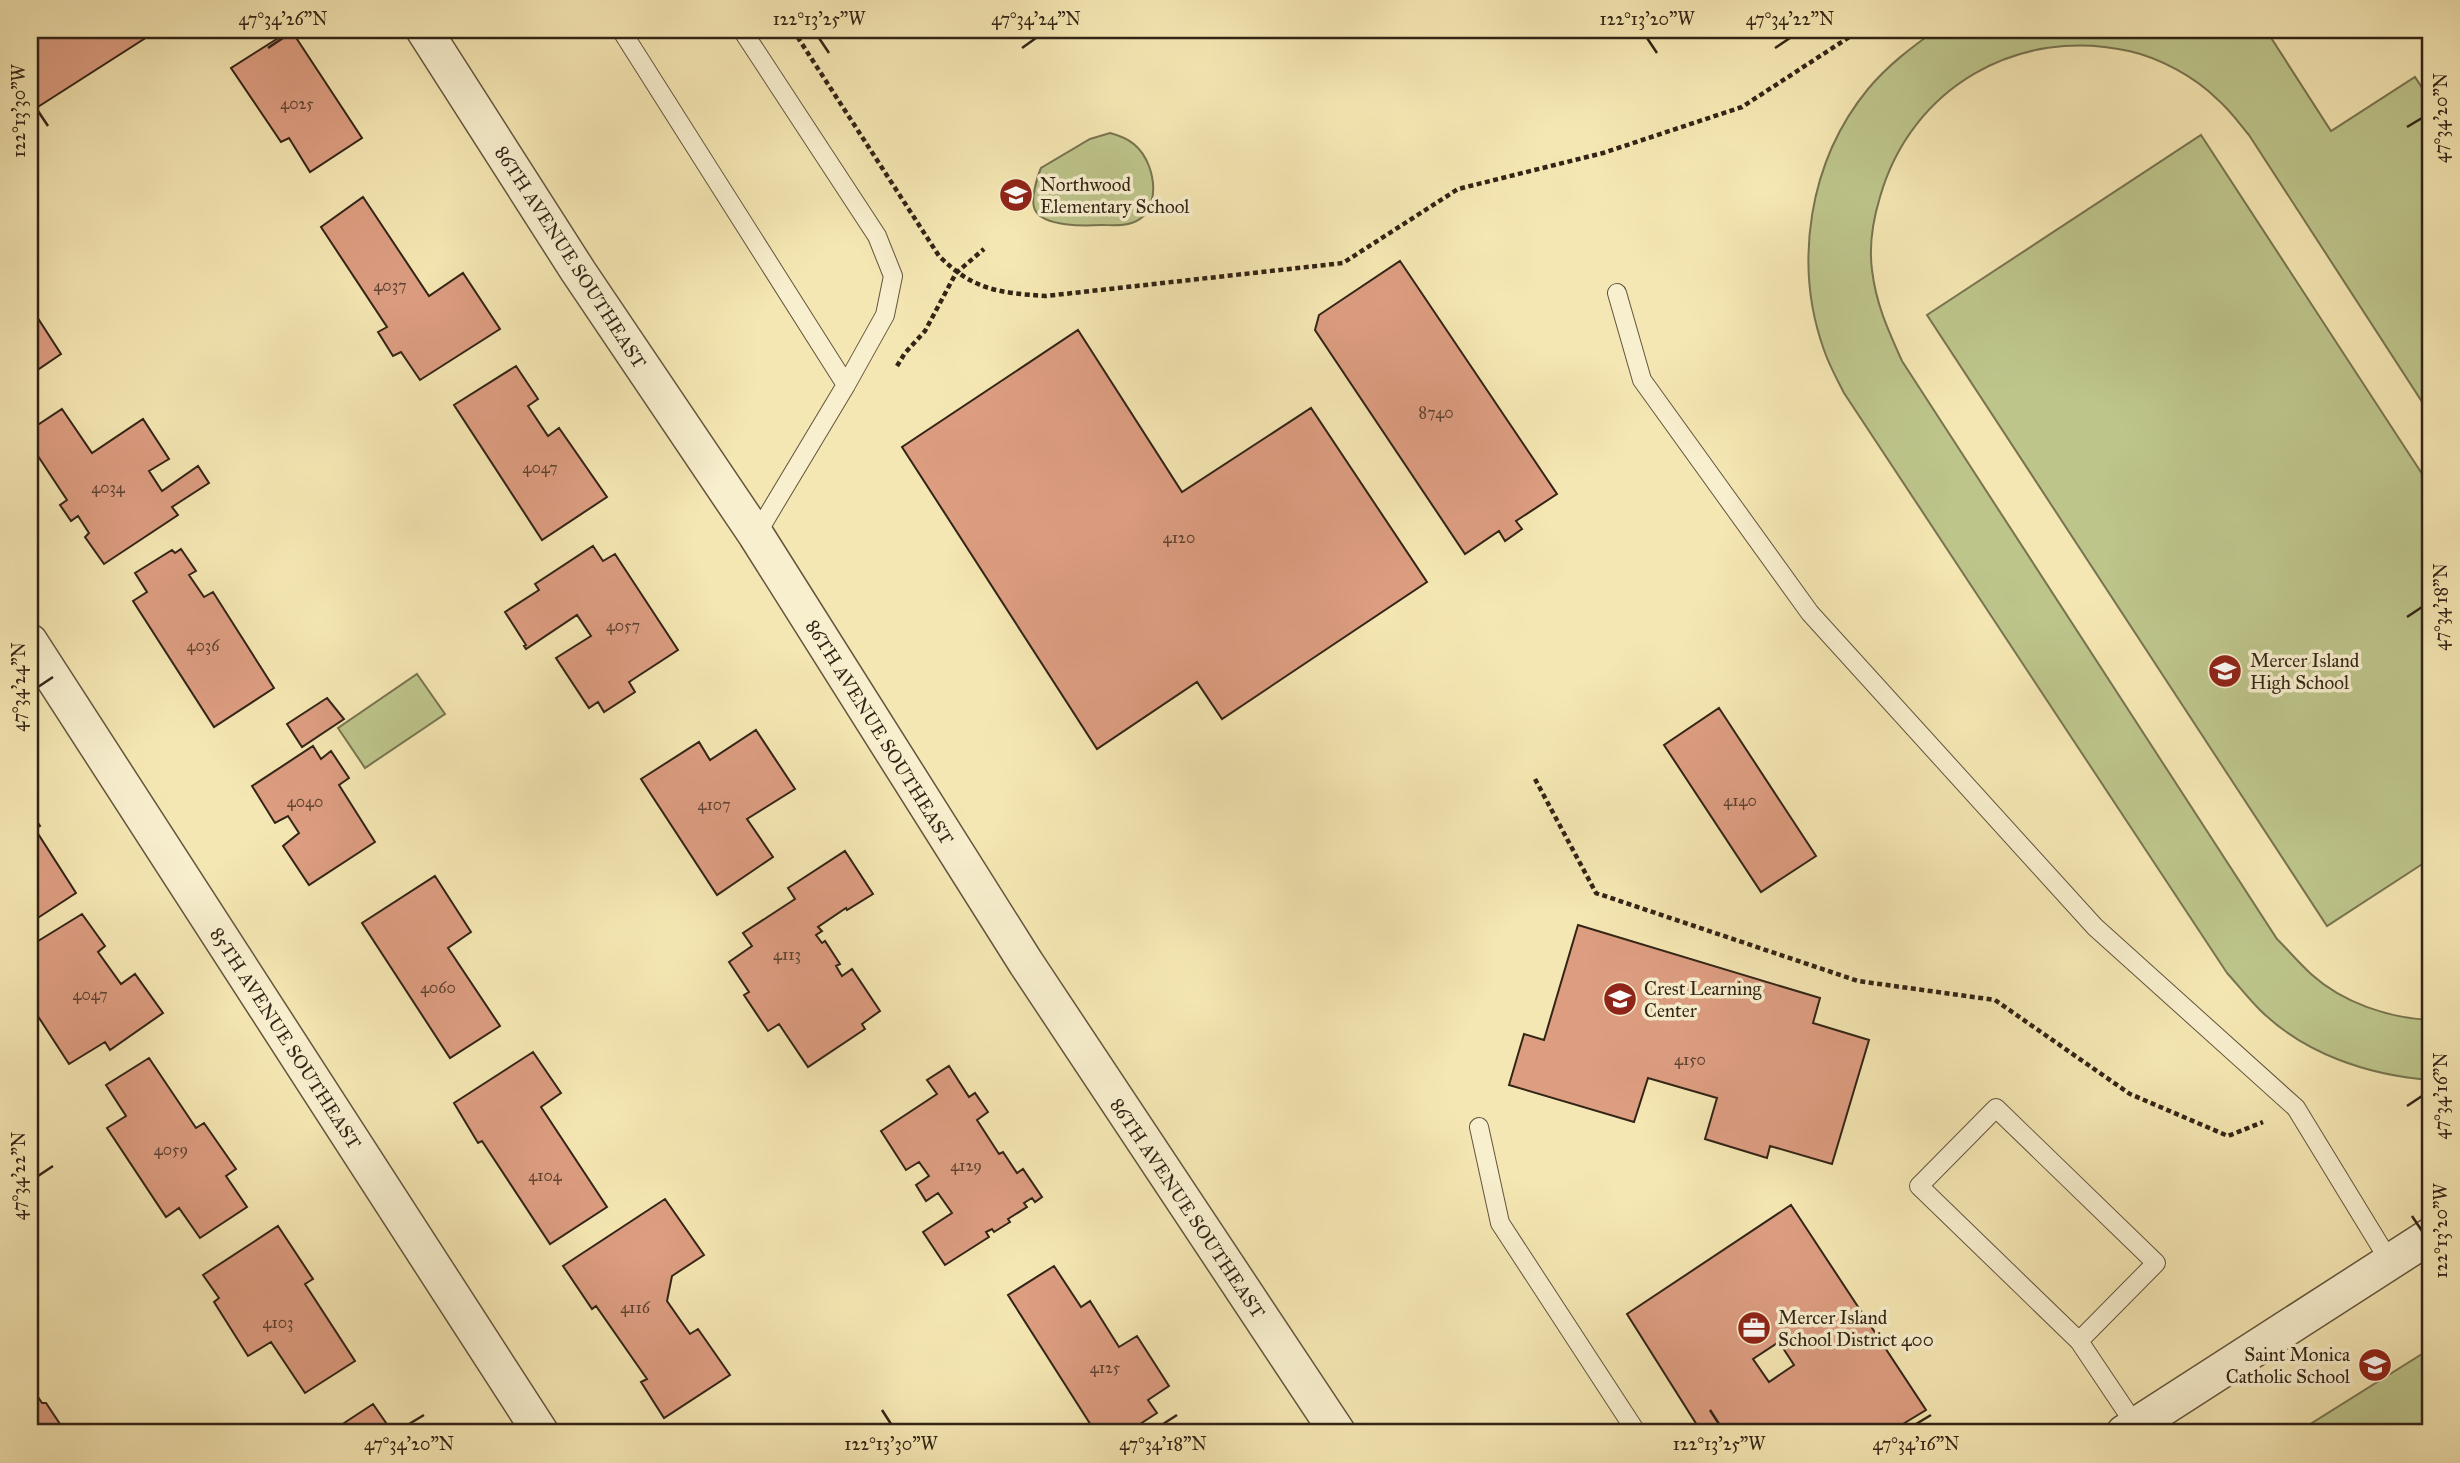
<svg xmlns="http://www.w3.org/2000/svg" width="2460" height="1463" font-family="'IM FELL Great Primer',serif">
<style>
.green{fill:#bdc58b;stroke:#787450;stroke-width:2}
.building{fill:#dd9d81;stroke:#322416;stroke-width:2;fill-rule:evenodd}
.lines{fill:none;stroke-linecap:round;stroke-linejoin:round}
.lane-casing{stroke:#63553d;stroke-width:20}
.street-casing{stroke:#63553d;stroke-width:38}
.path{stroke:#322416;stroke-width:4.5;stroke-dasharray:5 3.5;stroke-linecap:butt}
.lane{stroke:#f8efce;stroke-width:18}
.street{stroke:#f8efce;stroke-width:35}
.ticks{fill:none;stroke:#322416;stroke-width:2.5}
.labels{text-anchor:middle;stroke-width:7;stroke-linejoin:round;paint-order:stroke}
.number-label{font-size:16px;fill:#5d4231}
.poi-label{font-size:19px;fill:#322416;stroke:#f8efce;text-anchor:start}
.street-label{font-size:19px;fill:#322416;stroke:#f8efce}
.neatline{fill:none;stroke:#322416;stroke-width:2.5}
.ticks-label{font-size:18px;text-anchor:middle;fill:#322416}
</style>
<rect width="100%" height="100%" fill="#f5e7b3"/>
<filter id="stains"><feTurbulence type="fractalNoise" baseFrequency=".00286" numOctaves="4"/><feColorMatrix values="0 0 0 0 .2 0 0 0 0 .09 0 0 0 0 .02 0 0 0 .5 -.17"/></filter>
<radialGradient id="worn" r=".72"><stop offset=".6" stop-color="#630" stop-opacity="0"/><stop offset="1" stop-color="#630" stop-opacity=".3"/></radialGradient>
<path class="green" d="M1936,30H2266L2331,131L2415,77L2430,100V414L2249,135C2239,123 2229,109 2217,99C2195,77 2160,58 2129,51C2019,26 1911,87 1880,197C1873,220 1869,247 1872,270C1876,304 1888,330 1902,361L2277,939C2289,951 2299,963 2311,974C2343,1003 2389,1018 2430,1020V1080C2368,1075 2304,1054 2259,1009C2248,998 2238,985 2227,973L1844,393C1837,379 1829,365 1824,350C1793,263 1809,161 1868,89C1888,65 1912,47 1936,30Z
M1110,133C1129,138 1141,146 1149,166C1157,188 1155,218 1128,224C1119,226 1110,225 1101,225C1085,226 1044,227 1035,210C1030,201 1037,177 1041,168L1090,139Z
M2201,135L2430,486V859L2327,926L1927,315Z
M417,674L445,714L365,768L338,728Z
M2430,1349V1433H2296Z"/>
<path class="building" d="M30,30H158L30,112Z
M291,30L362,138L310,172L289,138L281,142L231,68Z
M363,197L429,296L463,273L500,329L420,380L401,352L393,356L378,332L387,327L321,227Z
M1400,261L1557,494L1516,521L1522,529L1505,541L1499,531L1465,554L1315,330L1319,315Z
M30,306L61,354L30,375Z
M1078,330L1182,492L1311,408L1427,582L1222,719L1197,682L1097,749L902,447Z
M516,366L538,399L528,406L548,436L559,428L607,497L542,540L454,405Z
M62,409L92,453L143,419L169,459L149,471L162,491L198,466L209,483L172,507L178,515L104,564L85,537L89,533L78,516L71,521L60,505L67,500L30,444V430Z
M593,546L603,561L615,554L678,650L629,682L635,692L604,712L598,702L589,708L556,658L591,636L577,615L526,649L524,646L526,645L505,612L539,590L535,584Z
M181,549L196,571L189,575L204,597L213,592L274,688L214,727L133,601L147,592L135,573L172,550L175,553Z
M327,698L344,719L302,747L287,724Z
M1719,708L1816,856L1761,892L1664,745Z
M756,730L795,789L747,819L773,857L717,895L641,779L699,742L710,760Z
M313,746L321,759L331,751L349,778L339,785L375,842L309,885L283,846L299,833L288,816L275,823L252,786Z
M30,810L40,826L35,829L76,893L30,923Z
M845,851L873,894L847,910L846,908L818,927L822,931L816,935L822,943L825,941L840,964L836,966L842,976L852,969L880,1011L862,1024L865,1029L808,1067L779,1024L768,1031L744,995L749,992L729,962L752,946L743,933L795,899L788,888Z
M435,876L471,932L448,948L500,1026L450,1058L362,923Z
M82,914L105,946L98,952L121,984L135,974L163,1013L110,1050L105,1042L69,1064L30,1004V946Z
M1578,925L1820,998L1813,1023L1869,1040L1832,1164L1770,1146L1767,1158L1705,1139L1717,1098L1648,1078L1634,1122L1509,1085L1524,1034L1544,1040Z
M533,1052L561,1093L541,1107L607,1207L550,1244L482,1141L478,1143L454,1103Z
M149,1058L196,1128L204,1123L236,1169L226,1176L247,1207L200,1238L179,1208L166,1217L107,1128L126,1116L106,1085Z
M949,1066L969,1097L975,1093L988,1112L977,1120L999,1154L1003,1152L1017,1173L1023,1169L1042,1197L1035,1202L1032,1198L1024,1203L1027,1207L1008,1219L1010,1222L994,1232L992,1229L986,1232L989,1237L945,1265L923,1232L952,1213L938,1193L926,1201L916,1185L929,1176L919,1162L906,1170L881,1131L937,1094L927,1080Z
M665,1199L704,1255L672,1276L667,1301L690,1334L698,1329L730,1375L664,1418L641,1382L647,1379L596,1306L592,1309L563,1266Z
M1791,1205L1926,1410L1888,1433H1702L1627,1314ZM1779,1342L1794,1365L1769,1382L1753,1359Z
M278,1226L313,1279L305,1284L355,1361L305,1393L271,1342L248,1356L214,1302L219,1298L203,1275Z
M1054,1266L1081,1307L1090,1301L1119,1347L1137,1336L1169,1386L1148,1400L1157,1413L1126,1433H1096L1008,1295Z
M30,1385L42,1403H46L66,1433H30Z
M373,1404L393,1433H329Z"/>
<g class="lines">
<g class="lane-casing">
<path id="lane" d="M621,30L846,385
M742,30L877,236L893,276L885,315L846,385L756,535
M1617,293L1642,380L1810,613L2095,927L2296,1108L2390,1262
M1479,1127L1500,1223L1637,1433
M2079,1341L1919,1186L1996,1108L2156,1263L2079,1341L2136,1426"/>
</g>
<g class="street-casing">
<path id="street" d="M424,30L578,271L756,535L1026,963L1338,1433
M30,642L541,1433
M2124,1433L2430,1236"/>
</g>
<path class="path" d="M793,30L939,256C973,290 999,293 1046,296L1343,263L1458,189L1603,153L1742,107L1860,30
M2429,30L2430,32
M897,366L905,353L925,331L956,273L984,249
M1535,779L1596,893L1858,981L1995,1000L2130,1094L2228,1136L2263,1122"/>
<use href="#lane" class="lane"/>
<use href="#street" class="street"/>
</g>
<path class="ticks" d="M819,38L829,53M1647,38L1657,53M268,48L283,38M1022,48L1036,38M1775,48L1790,38M38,111L48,126M2407,127L2422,118M2407,617L2422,607M38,687L53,677M2407,1106L2422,1096M38,1176L53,1166M2412,1216L2422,1231M882,1410L891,1424M1710,1410L1719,1424M409,1424L424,1415M1163,1424L1177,1415M1916,1424L1931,1415"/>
<defs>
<g id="school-disc" transform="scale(1.75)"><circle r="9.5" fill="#8f2418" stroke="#f8efce"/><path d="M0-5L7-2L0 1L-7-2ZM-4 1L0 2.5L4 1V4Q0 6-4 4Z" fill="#fff"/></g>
<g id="office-disc" transform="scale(1.75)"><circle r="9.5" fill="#8f2418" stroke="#f8efce"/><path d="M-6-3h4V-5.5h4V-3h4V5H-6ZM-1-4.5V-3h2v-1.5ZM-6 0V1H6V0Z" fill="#fff"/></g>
</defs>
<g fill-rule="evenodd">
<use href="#school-disc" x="1016" y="195"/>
<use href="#school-disc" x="2225" y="671"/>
<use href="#school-disc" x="1620" y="999"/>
<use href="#office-disc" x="1754" y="1328"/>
<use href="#school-disc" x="2375" y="1365"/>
</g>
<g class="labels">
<g class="number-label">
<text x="297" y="109">4025</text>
<text x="390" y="291">4037</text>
<text x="1436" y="418">8740</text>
<text x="540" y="473">4047</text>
<text x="108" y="493">4034</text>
<text x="1179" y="543">4120</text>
<text x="623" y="631">4057</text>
<text x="203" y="651">4036</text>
<text x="1740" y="806">4140</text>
<text x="305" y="807">4040</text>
<text x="714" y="810">4107</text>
<text x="787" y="960">4113</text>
<text x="438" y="993">4060</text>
<text x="90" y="1000">4047</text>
<text x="1690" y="1065">4150</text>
<text x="171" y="1155">4059</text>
<text x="966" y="1171">4129</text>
<text x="545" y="1181">4104</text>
<text x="635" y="1313">4116</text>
<text x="278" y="1328">4103</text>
<text x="1105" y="1373">4125</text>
</g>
<g class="poi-label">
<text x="1040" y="191">Northwood<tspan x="1040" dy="22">Elementary School</tspan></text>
<text x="2250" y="667">Mercer Island<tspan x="2250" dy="22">High School</tspan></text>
<text x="1644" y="995">Crest Learning<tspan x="1644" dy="22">Center</tspan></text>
<text x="1778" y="1324">Mercer Island<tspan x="1778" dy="22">School District 400</tspan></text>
<text x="2350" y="1361" text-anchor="end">Saint Monica<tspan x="2350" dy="22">Catholic School</tspan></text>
</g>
<g class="street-label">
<text transform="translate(571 257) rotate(57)" y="7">86TH AVENUE SOUTHEAST</text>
<text transform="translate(880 732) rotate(58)" y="7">86TH AVENUE SOUTHEAST</text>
<text transform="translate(286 1038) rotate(57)" y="7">85TH AVENUE SOUTHEAST</text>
<text transform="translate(1188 1208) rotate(56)" y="7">86TH AVENUE SOUTHEAST</text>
</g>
</g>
<rect width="2460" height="1463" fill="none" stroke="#f5e7b3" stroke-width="77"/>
<rect x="38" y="38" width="2384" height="1386" class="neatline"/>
<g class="ticks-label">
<text x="283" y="25">47°34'26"N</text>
<text x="819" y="25">122°13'25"W</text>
<text x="1036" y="25">47°34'24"N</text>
<text x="1647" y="25">122°13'20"W</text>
<text x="1790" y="25">47°34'22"N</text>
<text transform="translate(19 111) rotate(-90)" y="6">122°13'30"W</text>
<text transform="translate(2441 118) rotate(-90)" y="6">47°34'20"N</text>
<text transform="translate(2441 607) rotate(-90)" y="6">47°34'18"N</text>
<text transform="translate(19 687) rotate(-90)" y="6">47°34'24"N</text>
<text transform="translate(2441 1096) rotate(-90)" y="6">47°34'16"N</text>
<text transform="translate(19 1176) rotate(-90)" y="6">47°34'22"N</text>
<text transform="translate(2441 1231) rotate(-90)" y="6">122°13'20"W</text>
<text x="409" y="1450">47°34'20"N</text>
<text x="891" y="1450">122°13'30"W</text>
<text x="1163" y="1450">47°34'18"N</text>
<text x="1719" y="1450">122°13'25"W</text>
<text x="1916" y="1450">47°34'16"N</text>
</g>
<rect width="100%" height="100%" filter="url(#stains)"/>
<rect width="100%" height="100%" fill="url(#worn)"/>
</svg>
